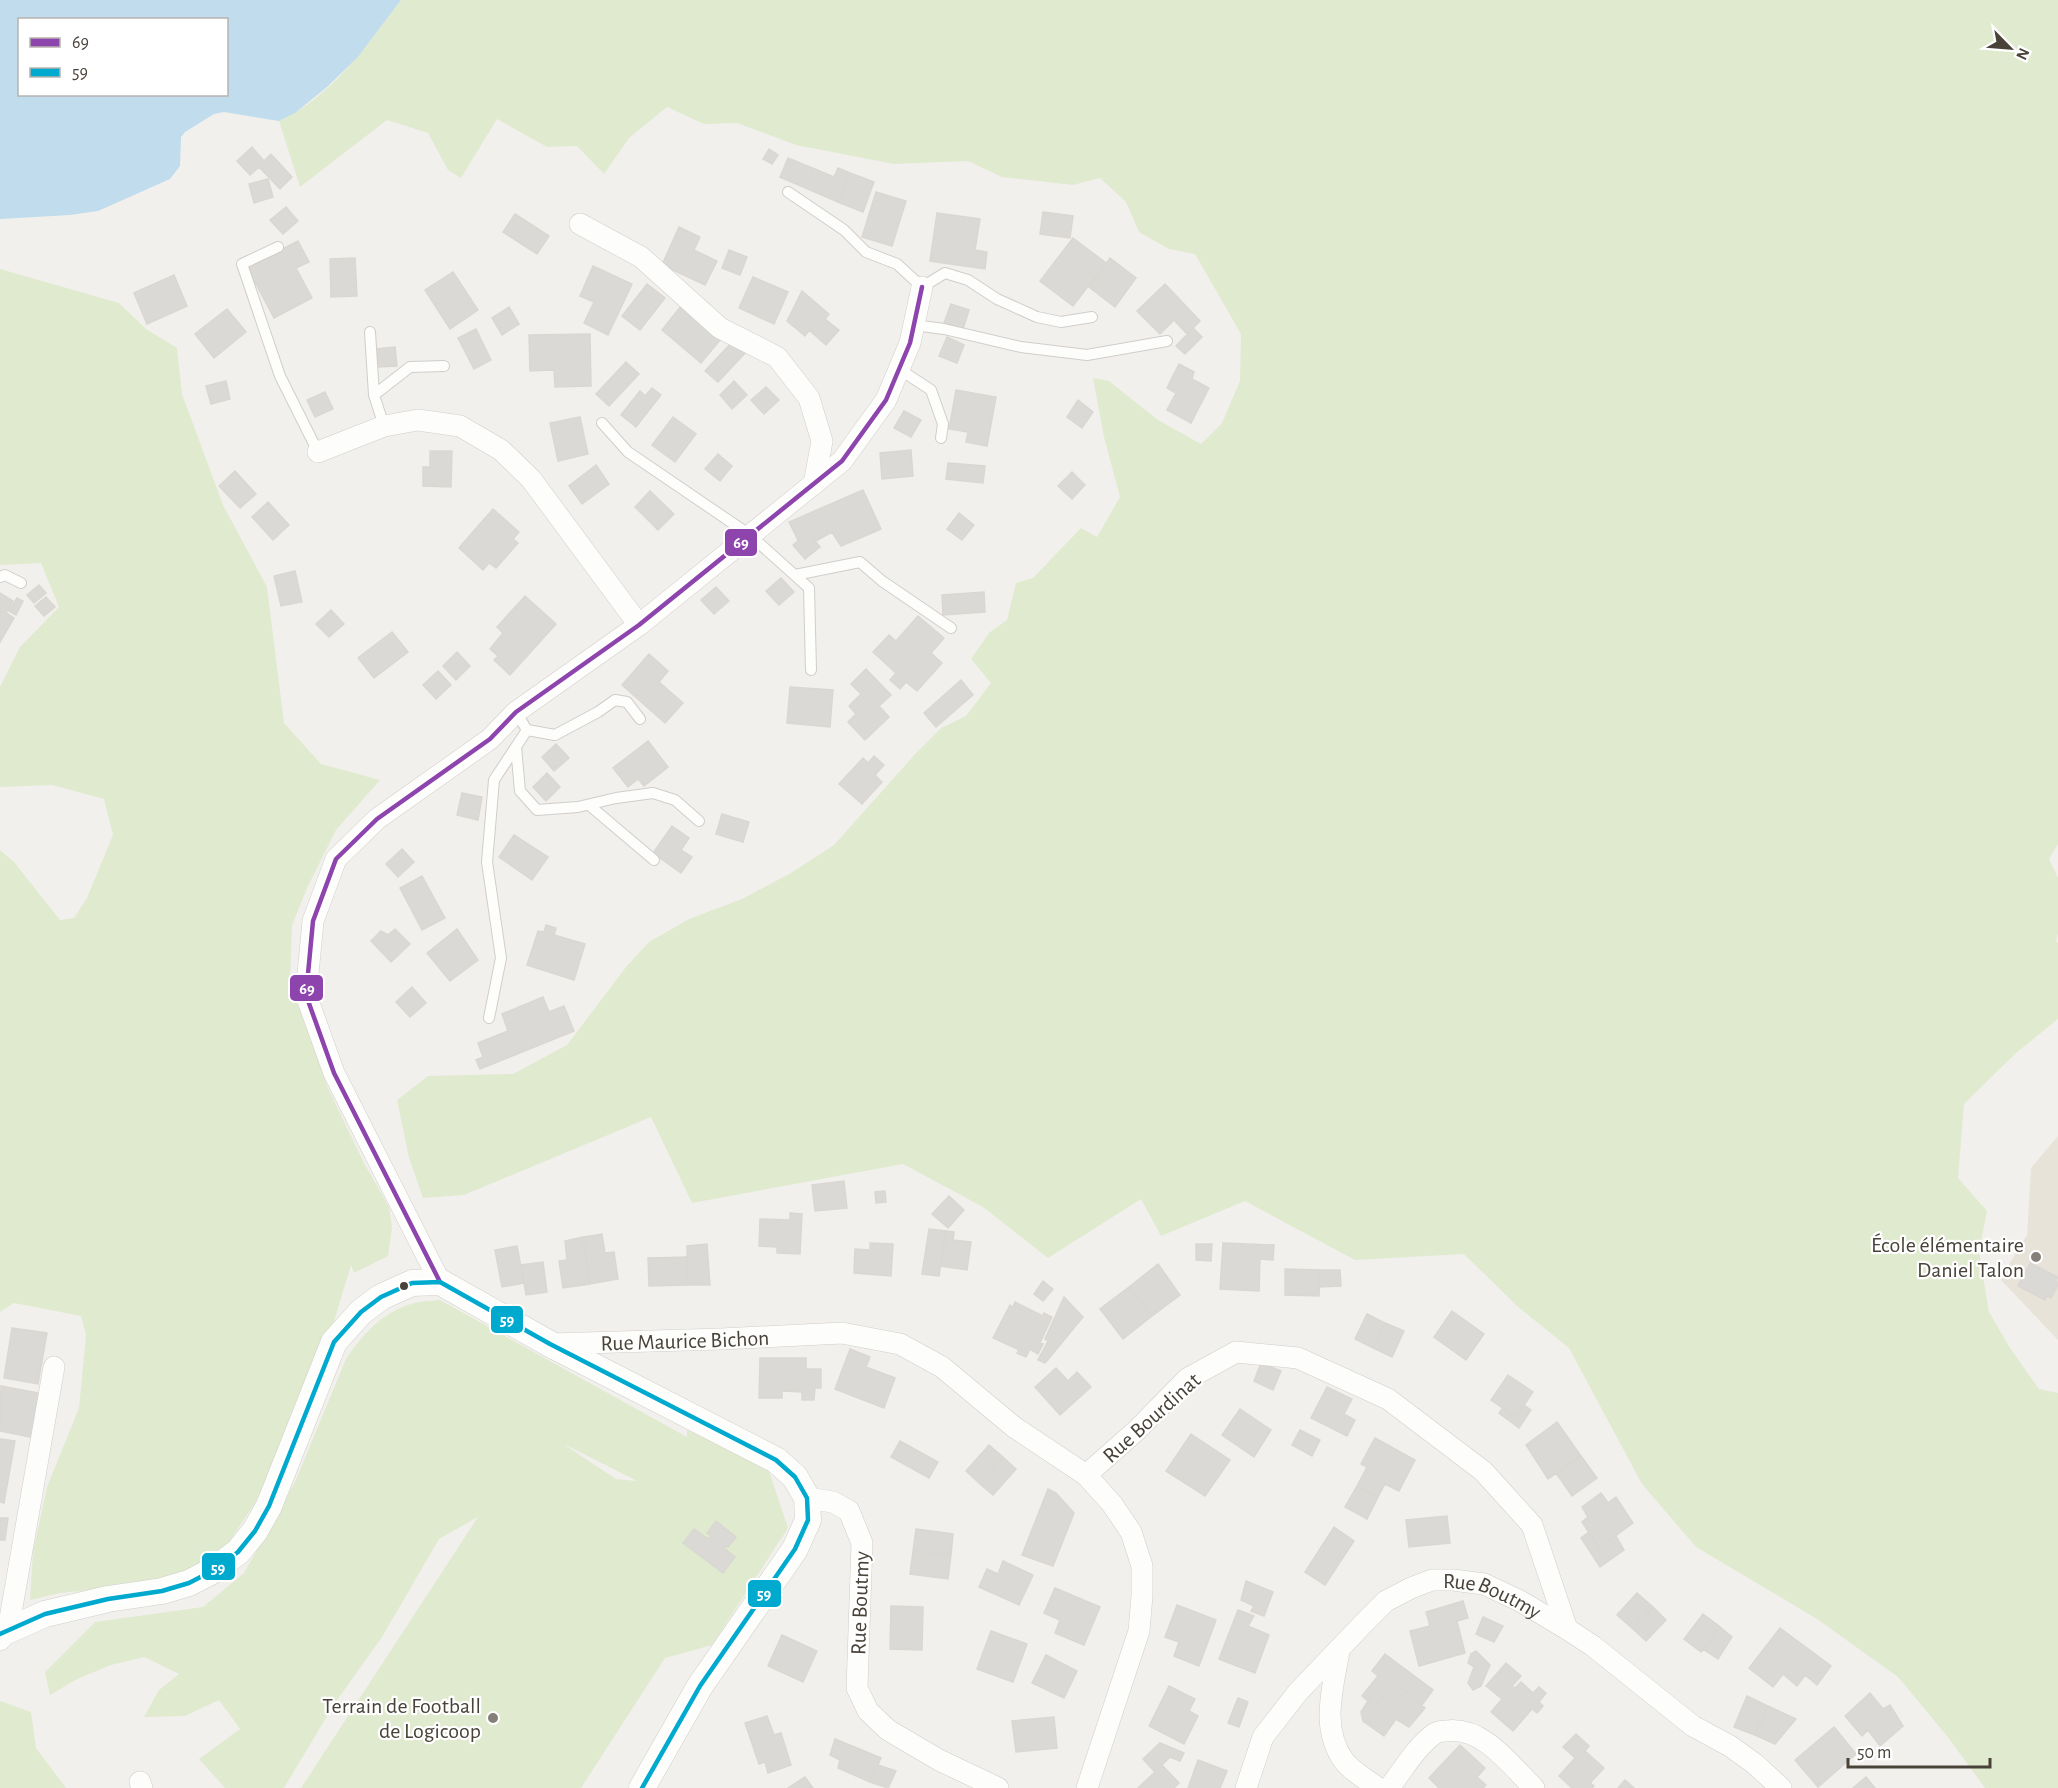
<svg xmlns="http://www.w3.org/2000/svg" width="2058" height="1788" font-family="'Alegreya Sans',sans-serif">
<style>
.education{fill:#e8e3d9}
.green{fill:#e0eacf;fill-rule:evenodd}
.water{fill:#c0dced;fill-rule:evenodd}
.building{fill:#dbd9d5;stroke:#dad7d3;stroke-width:1.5}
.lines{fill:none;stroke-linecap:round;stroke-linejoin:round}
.service-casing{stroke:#d0ceca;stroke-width:12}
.minor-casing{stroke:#d0ceca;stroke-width:22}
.tertiary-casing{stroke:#d0ceca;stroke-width:27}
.service{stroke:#fdfdfc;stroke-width:10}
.minor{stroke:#fdfdfc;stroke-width:21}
.tertiary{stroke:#fdfdfc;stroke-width:26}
.bus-1-casing{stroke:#fff;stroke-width:9}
.bus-2-casing{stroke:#fff;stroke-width:9}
.bus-1{stroke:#8e44ad;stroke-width:4.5}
.bus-2{stroke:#00a9ce;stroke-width:4.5}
.poi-dot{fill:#847f78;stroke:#fff;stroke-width:2}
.bus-dot{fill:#484239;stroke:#fff;stroke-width:2}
.labels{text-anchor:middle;stroke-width:4.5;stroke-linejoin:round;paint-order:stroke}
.poi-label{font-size:22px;fill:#484239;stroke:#fff;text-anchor:end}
.street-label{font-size:22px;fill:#484239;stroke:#fff}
.line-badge{stroke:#fff;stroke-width:2}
.badge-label{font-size:16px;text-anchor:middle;font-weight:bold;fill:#fff}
</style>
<rect width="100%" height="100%" fill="#f2f0ed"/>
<path class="education" d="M2058,1136V1340L2000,1279L2027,1235L2031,1168Z"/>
<path class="green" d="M401,0H2058V844L2049,859L2058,878V933L2056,941L2058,943V1019L2016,1053L1964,1104L1958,1178L1987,1211L1979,1252L1989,1312L2010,1348L2039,1389L2058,1393V1788H1985L1947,1736L1898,1677L1817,1619L1696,1547L1642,1484L1569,1348L1517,1306L1464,1254L1355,1260L1245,1201L1161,1236L1141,1199L1048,1258L983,1207L903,1164L692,1203L651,1117L464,1195L423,1198L409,1158L397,1100L428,1076L513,1074L567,1045L626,967L649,942L689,919L742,899L791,873L834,845L917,752L941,728L966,716L991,683L971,659L989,633L1007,620L1016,583L1033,578L1081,528L1097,537L1120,497L1104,437L1093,378L1109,381L1158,420L1201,444L1222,423L1240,381L1241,334L1195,254L1169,249L1139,232L1126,202L1100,178L1073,185L1002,177L968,161L894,164L796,145L737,123L704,124L667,107L629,138L604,174L577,146L547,147L497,119L461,178L448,170L428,133L387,120L300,187L279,121C332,97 367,45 401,0Z
M0,269L119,303L146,329L177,348L182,394L223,505L267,587L284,723L321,764L380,780L336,830L308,886L292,925L290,983L328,1088L364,1163L389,1207L392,1227L388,1256L354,1273L351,1265L322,1361L255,1503L227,1545L182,1574L122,1587L60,1593L30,1600L33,1552L47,1487L79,1408L86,1335L81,1316L14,1303L0,1312V850L14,862L60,920L74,918L87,898L113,835L104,799L52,785L0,787V687L20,647L59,607L41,563L0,565Z
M440,1300L687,1437V1430L768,1468L788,1528L712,1645L665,1658L581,1788H301L478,1517L439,1539L382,1637L335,1703L284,1788H225L199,1759L240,1729L219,1700L185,1716L144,1717L159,1690L179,1674L144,1657L111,1665L77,1679L50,1695L45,1672L95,1622L203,1607L244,1573L295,1482L346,1359C362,1335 383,1312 411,1304C420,1301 430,1301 440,1300ZM565,1445H566L637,1481L616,1479Z
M0,1701L31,1712L36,1748L66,1788H0Z"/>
<path class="water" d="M0,0H401L357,58L327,87L295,113L279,121L224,112L214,114L185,132L181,137L180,166L170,179L98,211L70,215L0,219ZM20,20H226V94H20Z"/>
<path class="building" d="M252,147L264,161L271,154L292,177L280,189L259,167L250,175L237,161Z
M769,149L778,155L772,164L763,159Z
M788,158L834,177L838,168L850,173L838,202L780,177Z
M850,173L874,182L863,212L838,202Z
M268,179L273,197L254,203L249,184Z
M876,192L906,201L892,246L862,237Z
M286,207L298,221L283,234L270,220Z
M1043,212L1073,216L1070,238L1040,234Z
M937,213L980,219L975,250L987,252L985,269L930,261Z
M515,214L549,236L537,254L503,232Z
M679,227L700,237L694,250L717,261L705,285L662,265Z
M1073,238L1106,263L1073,306L1040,281Z
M298,241L309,262L296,268L312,298L274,318L247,267Z
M729,250L747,257L740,275L722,268Z
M355,258L357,296L331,297L330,259Z
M1110,258L1136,278L1115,307L1089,287Z
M593,266L632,284L608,335L584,323L594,302L580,296Z
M453,272L478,310L450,329L425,290Z
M174,275L187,306L147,324L134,293Z
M753,277L788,292L774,324L739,308Z
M647,284L665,298L640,330L622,316Z
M1165,284L1200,321L1187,334L1174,320L1160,334L1137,311Z
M802,291L829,314L825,319L839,330L826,345L809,330L805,336L787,321Z
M951,304L969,310L963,329L944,323Z
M681,306L720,340L701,363L662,330Z
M509,307L519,324L502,335L492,318Z
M227,309L246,332L214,358L195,334Z
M1193,328L1202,337L1185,354L1176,346Z
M476,329L491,360L474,369L458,338Z
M590,334L591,386L555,387L554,370L530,371L529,335Z
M947,337L964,345L957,363L939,356Z
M733,341L746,352L718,382L705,371Z
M395,347L397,366L378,367L376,349Z
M626,362L639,374L609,406L596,394Z
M1179,364L1194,372L1192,379L1209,388L1191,423L1167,410L1176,393L1167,388Z
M226,381L230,399L211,404L206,386Z
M734,381L747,395L732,409L720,395Z
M766,387L779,400L764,414L751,400Z
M652,388L661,395L636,427L621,415L640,391L645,396Z
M956,390L996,397L987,446L966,442L968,432L949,429Z
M325,392L333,409L315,417L307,400Z
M1078,400L1093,412L1082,428L1067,417Z
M904,411L921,420L911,437L894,428Z
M580,417L588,454L558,461L550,423Z
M673,417L696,434L675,462L652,445Z
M911,450L913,476L882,479L880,453Z
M430,451H452L451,487L423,486V467H430Z
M718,454L732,466L720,481L705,469Z
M948,463L985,466L983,483L946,479Z
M596,465L609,484L582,504L569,486Z
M235,471L256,494L240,508L219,486Z
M1072,472L1085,485L1072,499L1058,486Z
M863,490L881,529L841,546L832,532L816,541L808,532L798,540L789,522Z
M650,491L674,514L658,530L635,507Z
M268,502L289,525L273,540L252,517Z
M493,509L519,532L513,539L518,543L496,568L489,563L483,570L459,548Z
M959,513L974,525L962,540L947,529Z
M808,532L820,547L805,559L793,545Z
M295,571L302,602L281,606L274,576Z
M781,578L794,592L779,605L766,591Z
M39,585L46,593L34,603L27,595Z
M716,587L729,601L714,614L701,600Z
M984,592L985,612L943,615L942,595Z
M0,593L13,601L6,613L14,618L0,642Z
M525,596L556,624L510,675L494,660L498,656L490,649L503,633L497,627Z
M46,597L55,607L44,616L35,606Z
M17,598L23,601L16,615L9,611Z
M331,610L344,624L329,637L316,624Z
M918,616L944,638L931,653L942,663L917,691L906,682L900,689L890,680L896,673L873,652L889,635L896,641Z
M392,632L408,652L374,678L358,658Z
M457,652L470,666L456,680L443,666Z
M649,654L668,671L659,682L683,703L665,723L622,685Z
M866,669L891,695L879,706L889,717L865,740L848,722L856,714L849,706L861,694L851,684Z
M438,671L451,685L436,699L423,685Z
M961,680L973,695L936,727L924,713Z
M790,687L833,690L830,727L787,723Z
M648,741L668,767L644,786L638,779L628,787L613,768Z
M556,744L569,758L554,771L542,757Z
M874,756L884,765L875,775L882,782L862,804L839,784L863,758L868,763Z
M547,773L560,787L546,801L533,787Z
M462,793L482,797L478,820L457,815Z
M722,814L749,822L743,842L716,834Z
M672,826L689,838L681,850L692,857L681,873L653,853Z
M514,835L548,857L532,880L499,857Z
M402,849L414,862L398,877L386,864Z
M422,876L445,918L422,930L400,888Z
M546,925L556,928L554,935L585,944L574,980L527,965L538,931L544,932Z
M395,929L410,944L391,962L371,941L381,931L388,935Z
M457,929L478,960L450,981L427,953Z
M412,987L426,1003L410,1017L396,1002Z
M543,997L549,1012L564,1006L574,1031L480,1069L476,1060L483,1057L478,1043L508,1031L502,1014Z
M844,1181L847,1208L815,1211L812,1185Z
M885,1191L886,1202L876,1203L875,1192Z
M949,1196L964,1210L948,1228L932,1214Z
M790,1213L802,1214L800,1254L777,1253V1247L759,1246L760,1219L790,1220Z
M929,1229L946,1231L939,1276L922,1274Z
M946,1231L954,1232L953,1240L971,1242L967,1270L941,1266Z
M602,1234L605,1253L614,1252L618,1279L590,1284L583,1237Z
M583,1237L590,1284L563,1288L559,1261L567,1260L565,1241Z
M870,1243L893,1244L891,1276L854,1273L855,1249L870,1250Z
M1223,1243L1274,1245L1273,1260L1260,1259L1259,1291L1220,1289Z
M707,1244L710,1285H688L687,1246Z
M1196,1244H1212L1211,1261L1196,1260Z
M517,1246L524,1283L502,1287L495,1250Z
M688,1257V1285L649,1286L648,1258Z
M543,1262L547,1292L526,1295L521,1265Z
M2030,1263L2058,1277L2056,1280L2058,1285L2051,1298L2047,1296L2045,1300L2018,1286Z
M1158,1264L1180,1295L1152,1316L1129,1287Z
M1285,1269L1320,1270L1319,1296L1285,1295Z
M1320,1270H1340L1341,1286L1319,1287Z
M1043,1281L1053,1289L1043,1301L1034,1294Z
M1129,1287L1152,1316L1123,1339L1100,1309Z
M1064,1297L1083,1317L1045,1363L1038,1360L1048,1341L1045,1339Z
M1015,1302L1043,1316L1044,1313L1052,1317L1040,1343L1043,1344L1038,1354L1030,1349L1026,1357L1017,1353L1019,1350L993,1338L1010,1305L1013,1307Z
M1452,1311L1484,1334L1466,1360L1434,1337Z
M1367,1314L1385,1323L1373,1348L1355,1339Z
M1385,1323L1404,1331L1392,1357L1373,1348Z
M12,1328L47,1333L38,1384L4,1378Z
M850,1349L870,1357L866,1367L895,1378L884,1408L835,1389Z
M760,1358H806V1369H821V1388H815L814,1400H802V1392L782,1391V1398H759Z
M1261,1363L1281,1371L1273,1390L1254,1381Z
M1056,1368L1068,1381L1077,1372L1091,1387L1060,1415L1035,1387Z
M1508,1375L1533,1392L1516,1417L1491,1400Z
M1,1386L44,1394L36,1438L0,1431Z
M1327,1387L1352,1399L1344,1414L1355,1420L1347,1436L1311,1418Z
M1524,1405L1531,1410L1519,1428L1499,1413L1503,1407L1516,1417Z
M1240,1409L1271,1430L1254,1457L1222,1435Z
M1557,1422L1581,1456L1548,1479L1526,1445Z
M1300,1430L1320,1440L1312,1456L1292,1445Z
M1191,1434L1230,1460L1205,1496L1166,1471Z
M1375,1438L1415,1460L1399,1491L1385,1484L1378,1497L1357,1486L1367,1467L1361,1464Z
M0,1439L15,1441L4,1503L0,1502Z
M900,1441L938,1462L929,1478L891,1457Z
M989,1445L1003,1457L980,1484L966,1471Z
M1581,1456L1597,1478L1572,1496L1556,1473Z
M1003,1457L1016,1469L993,1495L980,1484Z
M1357,1486L1378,1497L1367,1519L1345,1507Z
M1048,1489L1056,1493L1074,1513L1053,1566L1022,1555Z
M1601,1493L1608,1503L1616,1497L1633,1523L1599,1548L1582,1522L1588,1517L1582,1507Z
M1447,1516L1450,1543L1409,1547L1406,1520Z
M0,1518H8L5,1540H0Z
M716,1521L736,1537L728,1547L726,1546L724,1548L735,1557L723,1573L683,1543L694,1529L708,1539L711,1536L707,1533Z
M1334,1527L1354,1541L1325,1585L1305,1572Z
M916,1529L953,1534L951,1555L913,1551Z
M1589,1532L1599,1548L1616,1536L1624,1550L1600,1567L1581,1538Z
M913,1551L951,1555L948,1579L910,1574Z
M1003,1561L1033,1575L1019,1605L979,1587L987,1569L998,1574Z
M1246,1581L1273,1592L1264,1616L1251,1611L1254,1606L1241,1600Z
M1055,1588L1100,1607L1084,1645L1055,1633L1060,1620L1044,1613Z
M1637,1593L1653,1607L1633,1629L1617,1615Z
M1463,1601L1468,1618L1457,1621L1465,1653L1419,1666L1410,1631L1430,1626L1426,1612Z
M1177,1605L1216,1620L1199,1666L1174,1656L1179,1642L1165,1637Z
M891,1606L923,1607L922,1650L890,1649Z
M1653,1607L1666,1620L1646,1641L1633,1629Z
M1238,1610L1254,1616L1248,1626L1269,1635L1255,1673L1219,1659Z
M1703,1614L1720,1627L1701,1652L1684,1639Z
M1483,1617L1503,1626L1494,1642L1476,1634Z
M1720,1627L1732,1637L1718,1659L1703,1649Z
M1780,1628L1831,1666L1817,1685L1805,1675L1797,1686L1783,1674L1773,1687L1749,1668Z
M991,1631L1027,1644L1013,1682L977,1669Z
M782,1635L817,1651L803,1682L768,1666Z
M1476,1651L1490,1665L1481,1686L1473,1690L1468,1683L1474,1667L1468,1663L1471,1654Z
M1385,1654L1433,1690L1422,1705L1394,1682L1375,1707L1362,1696L1378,1676L1372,1671Z
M1046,1655L1077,1671L1064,1698L1032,1683Z
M1506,1663L1521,1676L1512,1686L1515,1688L1521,1682L1533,1693L1539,1687L1546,1693L1539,1702L1543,1706L1537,1713L1532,1709L1513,1731L1491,1712L1502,1699L1486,1686Z
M1394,1682L1425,1708L1409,1727L1396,1719L1384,1736L1363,1721L1361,1712L1368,1701L1375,1707Z
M1169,1686L1195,1699L1189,1711L1198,1716L1184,1744L1149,1726Z
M1870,1693L1883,1709L1890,1705L1903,1726L1880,1746L1868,1730L1862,1736L1845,1716Z
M1747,1696L1768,1706L1755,1735L1734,1727Z
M1238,1698L1248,1702L1239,1727L1228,1723Z
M1768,1706L1796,1719L1775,1744L1755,1735Z
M767,1716L774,1735L781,1733L791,1765L768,1773L765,1762L759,1764L745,1723Z
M1054,1717L1057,1748L1016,1752L1012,1721Z
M1834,1727L1856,1754L1818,1787L1795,1760Z
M1576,1734L1589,1746L1585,1751L1604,1768L1590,1783L1594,1786L1592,1788H1572L1559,1776L1575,1758L1563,1747Z
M835,1739L881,1758L870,1782L838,1768L840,1760L830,1755Z
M1160,1743L1184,1753L1180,1761L1170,1757L1162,1765L1179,1783L1174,1788H1138L1155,1772L1143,1759Z
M1460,1745L1485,1768L1477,1777L1486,1785L1483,1788H1439L1429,1778Z
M1198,1760L1227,1771L1220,1788H1188Z
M878,1765L896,1771L888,1788L870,1782Z
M805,1777L813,1788H788Z
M1866,1777L1875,1788H1853Z
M1625,1780L1634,1788H1618Z"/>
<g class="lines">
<g class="service-casing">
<path id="service" d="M788,192L844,230L866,252L897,264L922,287L945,273L968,280L997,299L1037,317L1061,322L1092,317
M278,247L242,264L280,376L318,452
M914,325L944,329L1021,347L1087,355L1167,341
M370,332L374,395L384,426
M899,369L931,390L943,424L941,438
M374,395L410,367L444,366
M602,423L628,452L750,535L809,588L811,670
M795,575L860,562L882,581L951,628
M0,577L5,575L21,583
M527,730L555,735L598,712L615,700L627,702L640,719
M516,747L520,791L537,810L578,807L616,798L653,793L675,800L699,821
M589,805L654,860
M489,1018L501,958L487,862L494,780L527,730L516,712"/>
</g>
<g class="minor-casing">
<g id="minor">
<path d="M580,224L641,257L720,328L777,357L809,398L822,441L814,484"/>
<path d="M318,452L384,426L418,420L460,426L501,450L531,479L639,625"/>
<path d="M440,1282L334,1073L306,995L313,921L336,859L377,819L490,739L516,712L639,625L842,461L886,400L910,343L922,287"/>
<path id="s1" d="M550,1344L721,1339L842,1333L900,1344L942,1367L1014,1427L1086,1475"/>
<path d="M807,1498L833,1502L849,1511L862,1543L857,1688L868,1711L888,1730L939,1760L998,1788"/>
<path d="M0,1640L8,1630L54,1367"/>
<path d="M1339,1651C1333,1688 1320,1728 1344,1761C1352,1772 1368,1780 1378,1788"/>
<path d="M140,1782L142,1788"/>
<path d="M1087,1788L1139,1631L1142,1596V1566L1131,1532L1112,1504L1086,1475L1137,1430L1187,1379L1236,1352L1298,1358L1388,1399L1483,1471L1532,1525L1567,1629"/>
<path id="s2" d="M1246,1788L1263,1737L1298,1692L1362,1625L1386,1601L1411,1588L1432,1580H1453L1484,1584L1520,1601L1567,1629L1593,1646L1693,1726L1730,1746L1755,1764L1781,1788"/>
<path d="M1389,1788C1403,1770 1416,1747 1434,1734C1438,1731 1443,1731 1447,1731C1483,1726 1511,1766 1534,1788"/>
</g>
</g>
<g class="tertiary-casing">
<path id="tertiary" d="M0,1634L45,1614L108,1599L162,1591L189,1583L214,1570L238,1552L255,1531L269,1506L334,1342L361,1312L381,1297L412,1283L440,1282L550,1344L776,1460L795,1477L807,1498L808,1520L795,1549L700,1686L642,1788"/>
</g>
<use href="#service" class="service"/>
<use href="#minor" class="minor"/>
<use href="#tertiary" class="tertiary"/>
<g class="bus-1-casing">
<path id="bus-1" d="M440,1282L334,1073L306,995L313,921L336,859L377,819L490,739L516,712L639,625L842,461L886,400L910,343L922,287"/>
</g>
<g class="bus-2-casing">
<path id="bus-2" d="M0,1634L45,1614L108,1599L162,1591L189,1583L214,1570L238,1552L255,1531L269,1506L334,1342L361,1312L381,1297L412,1283L440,1282L550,1344L776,1460L795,1477L807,1498L808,1520L795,1549L700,1686L642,1788"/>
</g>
<use href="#bus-1" class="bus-1"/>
<use href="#bus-2" class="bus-2"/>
</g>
<g class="poi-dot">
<circle cx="2036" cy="1257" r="6"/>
<circle cx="493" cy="1718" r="6"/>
</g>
<circle class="bus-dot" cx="404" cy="1286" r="5"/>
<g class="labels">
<g class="poi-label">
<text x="2024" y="1252">École élémentaire<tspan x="2024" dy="25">Daniel Talon</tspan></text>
<text x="481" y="1713">Terrain de Football<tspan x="481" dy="25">de Logicoop</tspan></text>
</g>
<g class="street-label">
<text dy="8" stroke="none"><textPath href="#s1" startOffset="135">Rue Maurice Bichon</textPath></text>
<text transform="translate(1151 1417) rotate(-42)" y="8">Rue Bourdinat</text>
<text dy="8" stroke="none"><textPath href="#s2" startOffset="351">Rue Boutmy</textPath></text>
<text transform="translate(859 1603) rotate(-88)" y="8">Rue Boutmy</text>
</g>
</g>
<g class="line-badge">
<rect x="724" y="528" width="34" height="29" rx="6" fill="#8e44ad"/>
<rect x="289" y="974" width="35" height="28" rx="6" fill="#8e44ad"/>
<rect x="490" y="1305" width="34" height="29" rx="6" fill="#00a9ce"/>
<rect x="201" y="1552" width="35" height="29" rx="6" fill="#00a9ce"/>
<rect x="747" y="1579" width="35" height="29" rx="6" fill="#00a9ce"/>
</g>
<g class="badge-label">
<text x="741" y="548">69</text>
<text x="307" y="994">69</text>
<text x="507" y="1325">59</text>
<text x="218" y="1573">59</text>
<text x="764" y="1599">59</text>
</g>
<rect x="18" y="18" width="210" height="78" fill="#ffffff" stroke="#b6b3b0" stroke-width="1.5"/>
<rect x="30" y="38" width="30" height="9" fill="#8e44ad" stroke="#b6b3b0" stroke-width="1.5"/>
<text x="72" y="48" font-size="18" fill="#484239">69</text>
<rect x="30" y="68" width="30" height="9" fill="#00a9ce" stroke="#b6b3b0" stroke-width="1.5"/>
<text x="72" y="78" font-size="18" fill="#484239">59</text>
<g transform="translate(2010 48) rotate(115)" stroke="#ffffff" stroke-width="4.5" paint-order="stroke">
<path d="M0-4.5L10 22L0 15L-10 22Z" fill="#484239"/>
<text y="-9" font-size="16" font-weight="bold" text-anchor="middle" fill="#484239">N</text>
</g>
<path d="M1848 1758v9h142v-9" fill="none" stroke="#484239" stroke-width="3"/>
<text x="1857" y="1758" font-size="18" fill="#484239" stroke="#ffffff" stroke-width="4.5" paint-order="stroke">50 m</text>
</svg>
